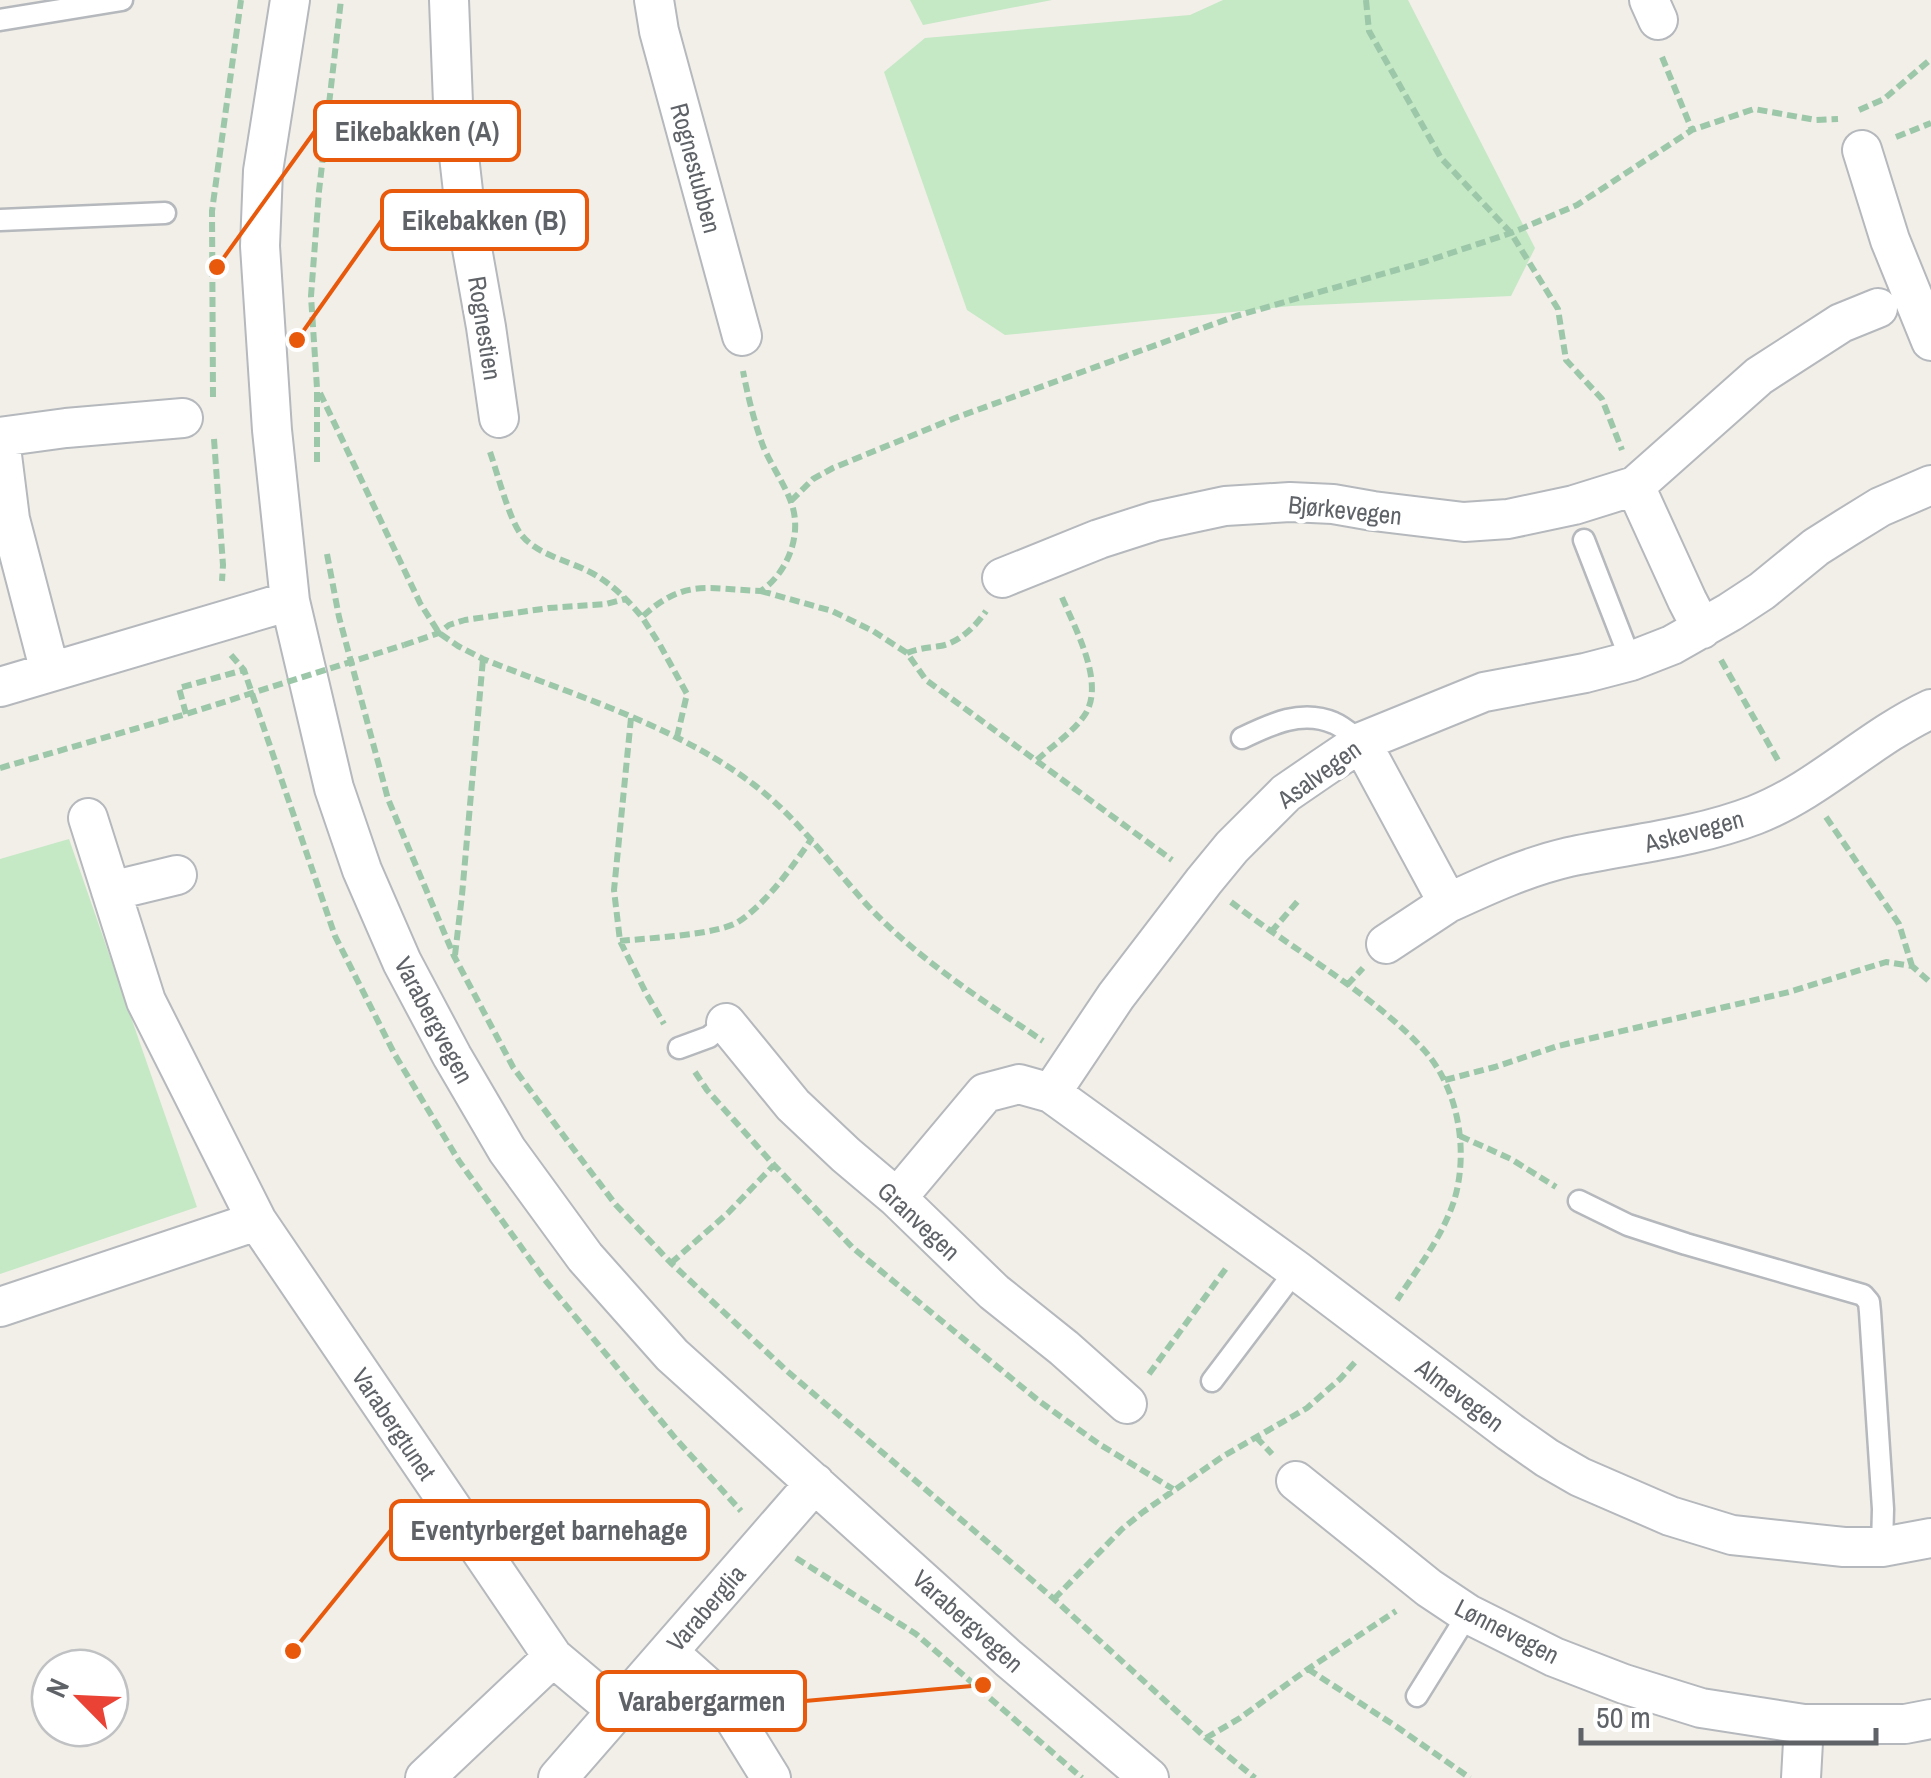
<svg xmlns="http://www.w3.org/2000/svg" width="1931" height="1778" font-family="'Archivo Narrow',sans-serif">
<style>
.green{fill:#c5e8c5}
.lines{fill:none;stroke-linecap:round;stroke-linejoin:round}
.service-casing{stroke:#b5b8bc;stroke-width:25}
.minor-casing{stroke:#b5b8bc;stroke-width:42}
.path{stroke:#9cc7a9;stroke-width:6;stroke-dasharray:10 5;stroke-linecap:butt}
.service{stroke:#fff;stroke-width:20}
.minor{stroke:#fff;stroke-width:38}
.path-bridge{stroke:#9cc7a9;stroke-width:6;stroke-dasharray:10 5;stroke-linecap:butt}
.labels{text-anchor:middle;stroke-width:9;stroke-linejoin:round;paint-order:stroke}
.street-label{font-size:25px;fill:#5f6368;stroke:#fff}
.leader{fill:none;stroke:#e8590c;stroke-width:4}
.callout-dot{fill:#e8590c;stroke:#fff;stroke-width:4}
.callout{fill:#fff;stroke:#e8590c;stroke-width:4}
.callout-label{font-size:28px;text-anchor:middle;font-weight:bold;fill:#5f6368}
</style>
<rect width="100%" height="100%" fill="#f1efe8"/>
<path class="green" d="M910,0H1052L923,25Z
M1223,0H1408L1535,248L1511,296L1291,306L1005,335L967,310L884,72L925,38L1190,15Z
M69,839L197,1207L0,1274V859Z"/>
<g class="lines">
<g class="service-casing">
<path id="service" d="M0,20L122,0
M0,220L165,213
M1584,540L1631,661
M1242,738C1271,724 1302,709 1334,723C1344,727 1353,736 1361,742
M679,1048L709,1037L726,1023
M1579,1201L1628,1225L1686,1244L1863,1295L1869,1302L1870,1312L1883,1509L1882,1547
M1212,1381L1296,1270
M1417,1696L1468,1614"/>
</g>
<g class="minor-casing">
<path id="minor" d="M290,0L263,171L260,246L272,430L290,601L334,788L362,870L402,962L452,1056L507,1150L585,1257L672,1355L1008,1658L1149,1778
M449,0L453,103L465,209L486,327L499,418
M654,0L659,31L742,336
M1649,0L1658,20
M1862,150L1890,240L1931,341
M0,437L66,428L183,418
M0,439L10,519L50,672
M1635,486L1687,600L1702,629
M1002,578L1099,539L1155,521L1225,506L1290,502L1333,504L1373,511L1464,522L1508,519L1574,505L1635,486L1759,376L1841,323L1878,308
M0,687L290,601
M1361,742L1448,903C1487,885 1526,867 1569,857C1631,844 1695,838 1755,815C1819,790 1869,738 1931,709
M88,818L146,1001L257,1221L553,1657L616,1710
M111,891L177,875
M1386,944L1448,903
M726,1023L793,1105L846,1155L897,1198L994,1292L1064,1348L1127,1404
M1051,1093L1116,996L1204,881L1232,847L1286,793L1321,769L1361,742L1484,692L1585,673L1631,661L1672,645L1730,612L1762,591L1816,547L1846,528L1880,507L1931,485
M897,1198L985,1093L1019,1084L1051,1093L1296,1270L1510,1432L1547,1458L1580,1477L1670,1516L1732,1535L1844,1547H1882L1931,1538
M0,1307L257,1221
M1296,1481L1429,1588L1468,1614L1554,1657L1624,1684L1701,1708L1804,1724H1905L1931,1719
M668,1652L724,1702L771,1778
M425,1778L553,1657
M558,1778L815,1483
M1801,1778L1804,1724"/>
</g>
<path class="path" d="M1366,0L1369,31L1441,158L1511,233L1558,309L1566,360L1602,399L1622,450
M1662,57L1692,130
M1859,110L1884,99L1931,59
M1896,137L1931,123
M320,393L420,603L439,633L458,646L483,659C573,695 675,725 753,784C798,818 830,864 868,906C919,960 982,1000 1043,1041
M213,397L212,211L241,0
M214,439L223,565L222,581
M490,452C497,472 509,518 520,533C535,554 566,560 588,571C610,582 626,598 642,617
M317,462V388L311,296L319,191L341,0
M791,501L813,479L833,468L955,418L1236,316L1424,262L1511,233L1577,205L1692,130L1754,109L1816,120L1838,119
M327,554L339,617L388,799L454,956L513,1067L572,1147L616,1205L671,1263L787,1371L1054,1599L1206,1738L1255,1778
M761,591L832,611L873,631L907,653L926,680L1172,860
M404,645L439,633L449,625L465,620L549,608L606,604L625,599
M907,653C919,648 928,648 940,646C959,643 976,626 986,611
M231,655L244,670L335,936L395,1055L459,1161L545,1280L676,1439L741,1511
M1721,660L1779,762
M186,714L179,688L244,670
M631,718L614,890L620,941L647,995L664,1024
M677,737L687,694L660,645L642,617C684,578 708,589 761,591C788,572 803,534 791,502C784,483 771,465 763,446C754,421 748,397 743,371
M1037,760C1052,746 1072,733 1084,716C1107,684 1074,627 1061,595
M1826,817L1899,924L1912,966
M1231,902C1292,949 1373,994 1424,1050C1459,1089 1469,1152 1454,1201C1442,1237 1418,1268 1397,1300
M1271,932L1298,901
M620,941C648,938 717,935 738,922C767,903 793,866 812,838
M455,955L462,895L483,659
M1347,985L1363,968
M695,1072L707,1090L774,1165L853,1248L1039,1401L1099,1444L1173,1489
M1445,1080L1495,1067L1558,1046L1789,992L1886,962L1912,966L1931,983
M1460,1136L1511,1159L1556,1187
M671,1263L728,1213L774,1165
M1149,1374L1227,1267
M1256,1437L1272,1454
M796,1558L916,1634L1082,1778
M1054,1599L1122,1529L1143,1512L1222,1457L1307,1408L1340,1379L1357,1360
M1308,1669L1397,1727L1470,1778
M1206,1738L1240,1718L1308,1669L1396,1611"/>
<use href="#service" class="service"/>
<use href="#minor" class="minor"/>
<path class="path-bridge" d="M0,768L186,714L404,645"/>
</g>
<g class="labels">
<g class="street-label">
<text transform="translate(696 168) rotate(75)" y="9">Rognestubben</text>
<text transform="translate(485 328) rotate(81)" y="9">Rognestien</text>
<text transform="translate(1345 510) rotate(6)" y="9">Bjørkevegen</text>
<text transform="translate(1319 774) rotate(-36)" y="9">Asalvegen</text>
<text transform="translate(1694 831) rotate(-15)" y="9">Askevegen</text>
<text transform="translate(434 1020) rotate(62)" y="9">Varabergvegen</text>
<text transform="translate(919 1221) rotate(43)" y="9">Granvegen</text>
<text transform="translate(1460 1395) rotate(37)" y="9">Almevegen</text>
<text transform="translate(394 1424) rotate(56)" y="9">Varabergtunet</text>
<text transform="translate(706 1608) rotate(-49)" y="9">Varaberglia</text>
<text transform="translate(968 1621) rotate(42)" y="9">Varabergvegen</text>
<text transform="translate(1507 1631) rotate(27)" y="9">Lønnevegen</text>
</g>
</g>
<path class="leader" d="M217 267L315 131M297 340L382 220M293 1651L391 1530M983 1685L805 1701"/>
<g class="callout-dot">
<circle cx="217" cy="267" r="10"/>
<circle cx="297" cy="340" r="10"/>
<circle cx="293" cy="1651" r="10"/>
<circle cx="983" cy="1685" r="10"/>
</g>
<g class="callout">
<rect x="315" y="102" width="204" height="58" rx="10"/>
<rect x="382" y="191" width="205" height="58" rx="10"/>
<rect x="391" y="1501" width="317" height="58" rx="10"/>
<rect x="598" y="1672" width="207" height="58" rx="10"/>
</g>
<g class="callout-label">
<text x="417" y="141">Eikebakken (A)</text>
<text x="484" y="230">Eikebakken (B)</text>
<text x="549" y="1540">Eventyrberget barnehage</text>
<text x="702" y="1711">Varabergarmen</text>
</g>
<g transform="translate(80 1698) rotate(294)"><circle r="48" fill="#ffffff" stroke="#bfc1c3" stroke-width="2.5"/>
<path d="M0-8L18 38L0 25L-18 38Z" fill="#ea4335"/>
<text y="-15" font-size="28" font-weight="bold" text-anchor="middle" fill="#5f6368">N</text>
</g>
<path d="M1581 1728v15h295v-15" fill="none" stroke="#5f6368" stroke-width="5"/>
<text x="1596" y="1728" font-size="30" fill="#5f6368" stroke="#ffffff" stroke-width="8" paint-order="stroke">50 m</text>
</svg>
